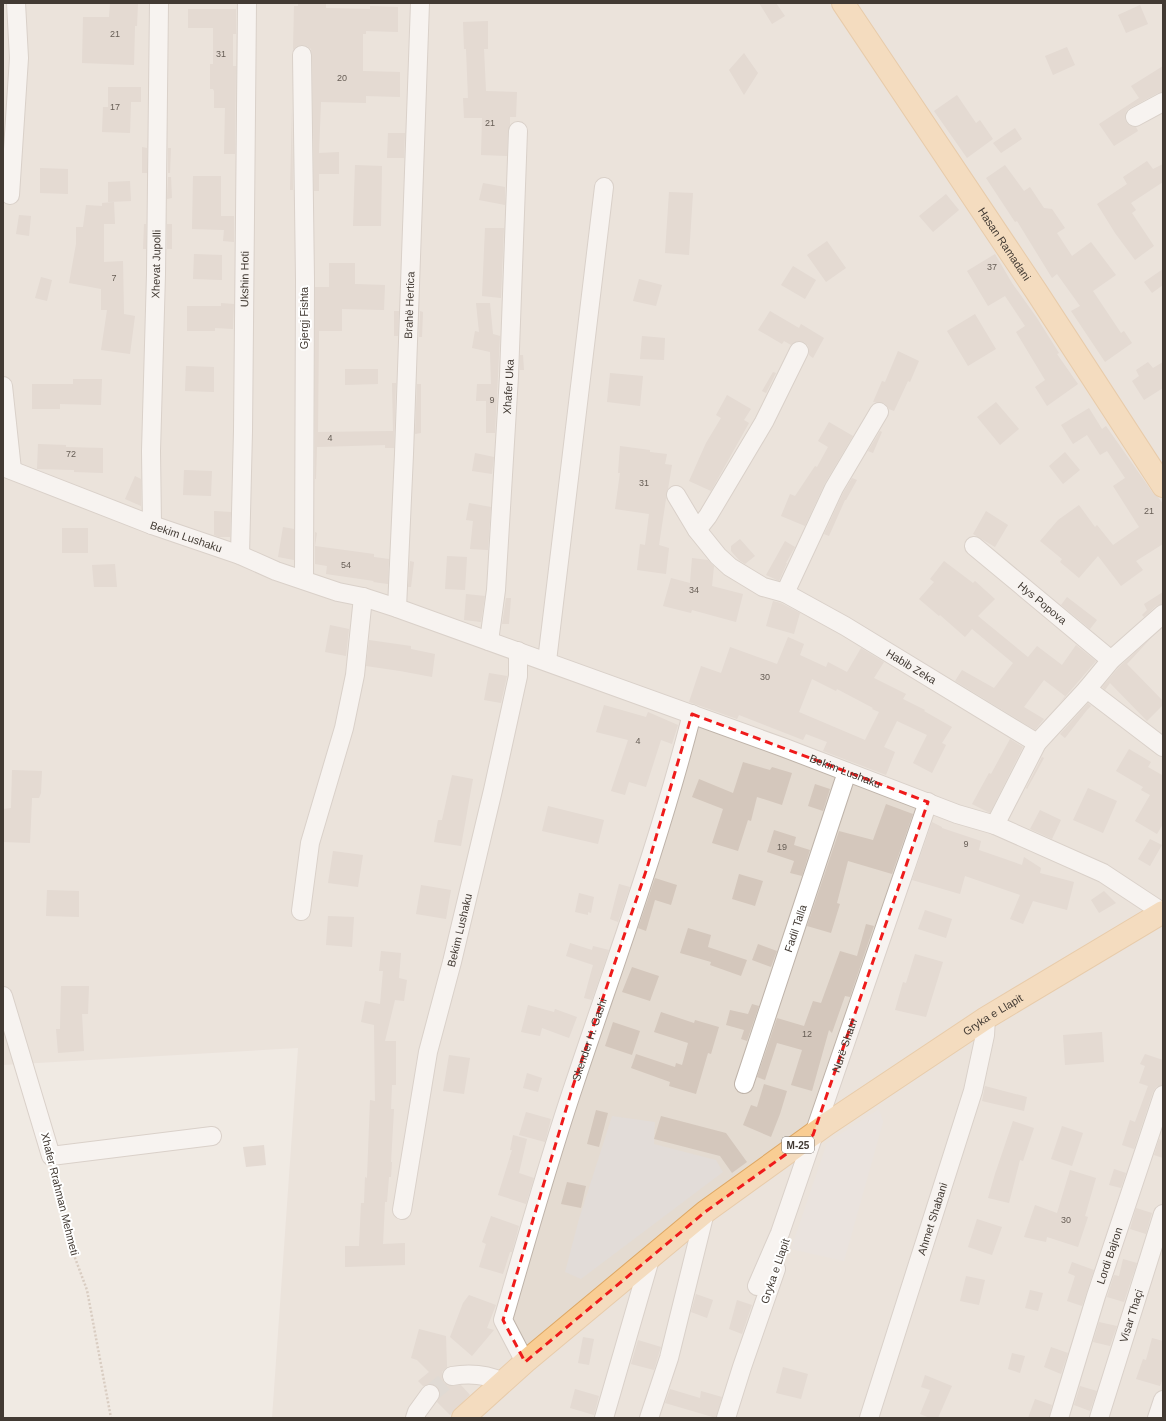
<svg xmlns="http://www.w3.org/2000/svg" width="1166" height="1421" font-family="Helvetica,sans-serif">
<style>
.residential{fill:#e4dbd1}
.industrial{fill:#e2dcd8}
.building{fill:#d4c7bc;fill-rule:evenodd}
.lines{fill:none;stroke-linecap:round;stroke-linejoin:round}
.minor-tunnel{stroke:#cdc7c0;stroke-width:18;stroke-dasharray:18 9;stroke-linecap:butt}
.minor-casing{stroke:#beb3a9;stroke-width:20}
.major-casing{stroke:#dda764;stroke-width:24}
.path{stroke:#bcaa98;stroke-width:2.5;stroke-dasharray:2 2;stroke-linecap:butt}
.minor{stroke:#fff;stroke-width:18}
.major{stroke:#f9cd93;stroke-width:22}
.marked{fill:none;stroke:#ef1b1b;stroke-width:3;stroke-dasharray:8 5;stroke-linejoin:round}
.labels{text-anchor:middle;stroke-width:4;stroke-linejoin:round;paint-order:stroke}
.number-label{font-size:9px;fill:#665d55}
.shield{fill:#fff;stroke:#7b7570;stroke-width:1}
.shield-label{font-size:10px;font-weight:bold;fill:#423a33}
.street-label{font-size:11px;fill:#423a33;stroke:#fff}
</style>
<rect width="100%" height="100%" fill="#f0eae3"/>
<path class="residential" d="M3,3H1163V1418H272L298,1048L3,1065Z"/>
<path class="industrial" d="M879,1109L883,1122L844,1261L791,1249L827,1143Z
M612,1116L655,1122L654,1144L716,1160L723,1172L581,1279L565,1272L579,1219Z"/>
<path class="building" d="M110,3H138L137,26H135L134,65L82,63L83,17H109Z
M298,3H326V8L370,9V6L398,7V32L366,31V34H363V71L400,72V97L366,96V103L321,102L319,153L339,152V174H319V191H314L312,54L311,49L307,46L301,45L297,46L293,50L294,6H298Z
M759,3H776L785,16L772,24Z
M1140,5L1148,24L1126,33L1118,15Z
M188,9H236V34H233V66H236L235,154H224L225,108H214V91L213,89H210V64H213V28H188Z
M488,21V49H484L486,91L517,92L516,117H510V125L508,131L507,156L481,155L482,118H464L463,98H468L466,49H464L463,22Z
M1067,47L1075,65L1053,75L1045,56Z
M744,53L758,73L744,95L729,70Z
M1163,66V92L1158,93L1130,108L1126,111L1125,117L1126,122L1130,126L1136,127L1138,131L1114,146L1099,124L1139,98L1131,86Z
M108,87H141V102H131L130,133L102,132L103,107H108Z
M957,95L976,123L980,120L993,139L967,158L934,111Z
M292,108L293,190H290Z
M1015,128L1022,139L1001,153L993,143Z
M388,133H405L404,158H387Z
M142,147L147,148V173H142Z
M168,148H171L170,173H168Z
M1147,161L1153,169L1163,164V182L1131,203L1136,210L1132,213L1154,246L1135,260L1115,233L1097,204L1127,184L1123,177Z
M355,165L382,166L381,226H353Z
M1005,165L1024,191L1030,187L1044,208L1052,209L1065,228L1057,233L1072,256L1091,242L1116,275L1093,291L1121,333L1124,331L1132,343L1105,362L1071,311L1080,306L1057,274L1052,278L1017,221L1015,222L986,178Z
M40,168L68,169V194L40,193Z
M193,176H221V216H234V242L223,241L224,230L192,229Z
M168,177H171L172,198L167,199Z
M130,181L131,201L108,202V182Z
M483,183L505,187V205L479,200Z
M669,192L693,193L689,255L665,253Z
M946,194L959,210L933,232L919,216Z
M114,202L115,224H104V262L123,261L124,314L135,316L130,354L101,350L107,310H101V289L69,283L76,244V227H83L86,205L102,206V203Z
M19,215L31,216L29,236L16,234Z
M144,224H146V249H143Z
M167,224H172V249H167Z
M485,228H504L501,298L482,296Z
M827,241L846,268L826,282L807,255Z
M194,254L222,255V280L193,279Z
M995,254L1012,283L1037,318L1059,353L1057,354L1078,384L1047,406L1035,387L1045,380L1016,332L1025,326L1005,296L988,306L967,271Z
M329,263H355V284L385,285L384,310L342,309V331H319L318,432L393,431L392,383H396L394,448H385V445L317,447L316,479H315V287H329Z
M793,266L816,280L805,299L781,285Z
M1163,269V285L1152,293L1144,282Z
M41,277L52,280L47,301L35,298Z
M639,279L662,285L656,306L633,301Z
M221,303L234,304L233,329L215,328V331H187V306H221Z
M476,303H490L493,334L500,336L495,433H486V401H476L477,384H491L490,352L472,348L475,331L479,332Z
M394,311H399L398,336H394Z
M420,311L423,312L422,337H419Z
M770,311L799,328L801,324L824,338L813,358L809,355V350L808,346L804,342L798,341L791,345L784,341L782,344L758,330Z
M975,314L996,349L968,366L947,331Z
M642,336L665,338L664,360L640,359Z
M898,351L919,361L910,382L908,381L894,411L889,409L884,403L873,402L882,381L885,382Z
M520,355H523L524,370H520Z
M1148,362L1153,368L1163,362V388L1144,400L1132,381L1139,376L1136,370Z
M186,366L214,367V392L185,391Z
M345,369H378V384L345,385Z
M773,372L776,373L766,393L762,391Z
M610,373L643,376L640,406L607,402Z
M73,379H102L101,405L60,404V409H32V384H73Z
M417,384H421V433L415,434Z
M727,395L751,409L744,420L749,423L711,491L689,481L706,443L721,418L716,415Z
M996,402L1019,429L1000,445L977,417Z
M1089,408L1102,429L1106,426L1153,493L1158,497L1163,504V544L1136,561L1143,570L1121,586L1098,556L1079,578L1060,562L1062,559L1040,541L1058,520L1079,505L1095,527L1097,525L1113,545L1139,527L1113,486L1125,478L1107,451L1100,455L1087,435L1073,444L1061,425Z
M829,422L853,436L825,483L805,526L781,516L790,494L795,496L815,466L817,467L828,447L818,441Z
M880,431L882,432L873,453L868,451Z
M38,444L66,445V447L103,448V473L74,472V470L37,469Z
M620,446L650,450V452L667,454L665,464L672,465L668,489L666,495V499L659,545L669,548L666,574L637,570L640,544L645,545L649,514L615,509L620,473H618Z
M1065,452L1080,470L1063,484L1049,466Z
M475,453L494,457L492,474L472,471Z
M184,470L212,471L211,496L183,495Z
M135,476L141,479V506L125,499Z
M852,478L857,480L846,500H845L829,536L824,534L843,493Z
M315,502V532L317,533L315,546L374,554V557L389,559L388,584L373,582L374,581L326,574L327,566L315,564Z
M469,503L491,507L488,550L470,549L473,521L466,520Z
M214,511L231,512L230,537H219L214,535Z
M986,511L1008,525L995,547L973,534Z
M283,527L294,529V560L278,557Z
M62,528H88V553H62Z
M740,539L755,556L745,564L739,560L731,551V546Z
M785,541L795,547L786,563H787L779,581L766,575Z
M447,556L467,557L465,590L445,589Z
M692,558L708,560L714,566L712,586L743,594L736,622L692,610L691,613L663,606L671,578L690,583Z
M410,561L414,562L411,587H408Z
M944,561L973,583L975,581L995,599L978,616L1028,657L1037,646L1062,665L1076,645L1096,661L1059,704L1065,696L1044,680L1024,707L1044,719L1035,730L955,681L962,670L994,688L1013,663L972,629L965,637L940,615L939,616L919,599L934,582L930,579Z
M115,564L117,587H94L92,565Z
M1163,592V604L1156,606L1144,617L1142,615L1147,610L1144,604Z
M466,594L485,596L481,622L464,620Z
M1067,597L1097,620L1090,629L1061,605Z
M506,598H511L509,624H502Z
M773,601L781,603L800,613L794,634L766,626Z
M330,625L349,629L346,656L325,652Z
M788,637L804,644L800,655L826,667L828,662L847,672L861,648L884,662L874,678L906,694L903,699L925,710L924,711L952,727L942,743L946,745L932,773L913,763L927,735L897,721L884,747L895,752L886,775L823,751L827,742L806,734L803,740L739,715L737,719L689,702L701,666L721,673L730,647L777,664ZM812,679L836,691L837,689L873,708L872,709L879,712L865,740L799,712Z
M1151,638L1127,664L1163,701V705L1147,721L1110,683L1105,690L1102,687L1119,667Z
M369,640L411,646V649L435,654L432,677L400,671L366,666Z
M489,673L507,676L501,703L484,700Z
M1088,703L1091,706L1087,710L1065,738L1060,734Z
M604,705L646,717L648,712L678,725L672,744L661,740L646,787L629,782L625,795L611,791L628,740L596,732Z
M1010,739L1023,747L990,813L972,804L989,773L991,774Z
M1129,749L1151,762L1148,767L1162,775L1163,773V824L1157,834L1135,821L1150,795L1141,790L1143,787L1116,771Z
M1042,757L1044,758L1027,789L1026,788Z
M743,762L770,770L772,767L792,773L782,805L757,797L751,821L748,820L738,851L712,843L723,809L692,797L699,779L733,793Z
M12,770L42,771L41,793L39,798H32L30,843L3,842V809L11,808Z
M452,775L473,779L461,846L434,842L438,820H442Z
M815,784L830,789L823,811L808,806Z
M1088,788L1117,801L1103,833L1073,820Z
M886,804L913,814L892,874L848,861L837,903L840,904L831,933L807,926L839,831L873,840Z
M548,806L604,820L598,844L542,831Z
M1040,810L1061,820L1052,839L1030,829Z
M932,822L942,827V828L981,841L979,850L1022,865L1024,857L1041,868L1040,873L1074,882L1067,910L1033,901L1023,924L1010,919L1020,895L965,876L960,894L912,880Z
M774,830L796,837L794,845L810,850L802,876L790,873L794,861L767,852Z
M1150,839L1162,845L1150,866L1138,859Z
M333,851L363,855L358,887L328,883Z
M739,874L763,881L755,906L732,899Z
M655,878L677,885L671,905L655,900L646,931L638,928Z
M619,884L630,887L618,922L610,919Z
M421,885L451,890L446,919L416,914Z
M47,890L79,891V917L46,916Z
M1104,891L1116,903L1099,913L1091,900Z
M579,893L594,897L591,913L588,912V915L575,912Z
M925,910L952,919L946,938L918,929Z
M328,916L354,917L352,947L326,945Z
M866,924L874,926L850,997L845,996L832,1033L829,1030L812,1091L791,1085L802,1050L777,1043L765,1080L757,1077L777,1018L804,1026L813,1001L821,1003L840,951L857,956Z
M688,928L711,935L708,947L747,960L741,976L710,965L711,962L680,953Z
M570,943L592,950L593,946L609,950L592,1000L584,998L593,965L566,956Z
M758,944L777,951L771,967L752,960Z
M381,951L401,953L399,978L407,980L404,1001L395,1000L385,1041H396V1085H392L391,1109H394L391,1162H392L391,1177H389L387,1202H385L383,1244L405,1243V1265L345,1267V1246H359L361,1203H364L365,1177L367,1178L370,1100L375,1101L374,1025L361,1022L365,1001L380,1004L383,971H379Z
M915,954L943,962L926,1017L895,1010L903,982L906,983Z
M632,967L659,976L650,1001L622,992Z
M61,986H89L88,1014H82L84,1051L58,1053L56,1029H60Z
M752,1004L759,1006L747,1041L741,1039L744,1030L726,1025L730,1010L748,1014Z
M528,1005L554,1012L555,1009L577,1017L569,1038L542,1028L540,1036L521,1032Z
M661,1012L694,1023L695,1020L719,1027L711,1054L708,1053L696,1094L669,1086L670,1082L631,1068L636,1054L675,1067L676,1063L682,1065L688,1043L654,1032Z
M613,1022L640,1031L632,1055L605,1046Z
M1102,1032L1104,1062L1065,1065L1063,1035Z
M1145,1054L1163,1060V1083L1162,1085L1156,1087L1153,1092L1134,1149L1122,1145L1130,1120L1135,1122L1148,1086L1139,1083L1145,1066L1140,1064Z
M449,1055L470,1058L464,1094L443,1091Z
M527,1073L542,1078L538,1092L523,1088Z
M764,1084L787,1091L780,1114L771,1137L743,1125L751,1105L757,1107Z
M985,1086L1027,1097L1024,1111L982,1101Z
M596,1110L608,1113L599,1147L587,1144Z
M526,1112L551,1119L545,1142L519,1135Z
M661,1116L726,1133L747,1162L732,1173L720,1156L654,1139Z
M1013,1121L1034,1128L1023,1161L1020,1160L1009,1203L988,1198L995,1174Z
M1062,1126L1083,1133L1072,1166L1051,1159Z
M513,1135L527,1139L519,1173L534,1178L526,1204L498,1195L512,1150H510Z
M1159,1139L1163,1141V1158L1154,1155Z
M264,1145L266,1165L246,1167L243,1147Z
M1114,1169L1126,1173L1121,1188L1109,1185Z
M1070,1170L1096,1178L1085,1216L1088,1217L1078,1247L1047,1237L1046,1242L1024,1237L1035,1205L1057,1213Z
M567,1182L586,1186L581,1208L561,1204Z
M1136,1208L1152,1213L1146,1234L1130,1229Z
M491,1216L519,1226L512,1252H510L503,1274L479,1267L486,1244L482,1242Z
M977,1219L1002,1227L992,1255L968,1247Z
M1123,1259L1137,1263L1124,1302L1107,1297L1114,1275L1119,1276Z
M1072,1262L1094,1270L1082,1306L1067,1301L1075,1276L1068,1273Z
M966,1276L985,1280L979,1305L960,1301Z
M1030,1290L1043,1293L1038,1311L1025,1308Z
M696,1294L713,1300L707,1318L691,1312Z
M469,1295L496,1305L487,1328L494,1330L472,1356L450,1337L463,1303Z
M737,1300L752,1305L742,1334L729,1329Z
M1099,1322L1117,1326L1110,1346L1093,1342Z
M419,1329L446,1336L447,1367L442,1372V1378L444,1382L448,1386L461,1385L470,1395L450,1415L437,1402L440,1395V1390L436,1386L431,1384L423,1386L418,1381L429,1372L417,1360L411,1358Z
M583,1337L594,1339L589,1365L578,1363Z
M1152,1338L1163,1341V1378L1160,1386L1136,1379L1143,1359L1146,1360Z
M638,1340L661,1347L654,1370L631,1364Z
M1051,1347L1068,1353L1061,1374L1044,1367Z
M1012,1353L1025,1356L1020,1373L1008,1369Z
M783,1367L808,1374L801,1399L776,1393Z
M925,1375L952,1386L938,1418H930L920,1414L930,1390L921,1387Z
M1080,1386L1097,1391L1090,1411L1074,1405Z
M575,1389L599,1396L594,1415L570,1408Z
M670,1389L700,1398L701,1391L722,1397L716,1418L665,1403Z
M1035,1399L1052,1405L1049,1418H1028Z"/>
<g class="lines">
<path class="minor-tunnel" d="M430,1394L452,1376"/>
<g class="minor-casing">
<g id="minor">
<path d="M302,55L305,280L304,580"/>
<path d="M1135,117L1163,102"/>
<path d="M10,195L19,58L16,3"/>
<path d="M3,386L12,470"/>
<path id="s1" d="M3,467L152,525L240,555L276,571L338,592L363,597L397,608L785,748L957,814L995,825L1103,873L1162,912"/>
<path id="s2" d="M676,495L697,530L718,556L730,567L763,587L785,593L845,626L1037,743"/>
<path id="s3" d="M152,525L151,451L156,274L159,3"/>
<path d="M697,530L708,516L764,422L799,351"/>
<path id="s4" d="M974,546L1111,660"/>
<path id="s5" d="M240,555L243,431L247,3"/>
<path d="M785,593L834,488L879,412"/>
<path id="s6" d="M397,608L404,454L420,3"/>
<path id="s7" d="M489,641L496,590L509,376L518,131"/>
<path d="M547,661L604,187"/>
<path d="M1087,689L1163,747"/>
<path d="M995,825L1037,743L1087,689L1111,660L1163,614"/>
<path d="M301,911L310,843L344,728L355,675L363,597"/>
<path d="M3,996L51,1156L212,1136"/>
<path id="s8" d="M744,1084L847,772"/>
<path id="s9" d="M402,1210L428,1052L452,962L493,790L518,676V651"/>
<path id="s10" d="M757,1286L780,1233L928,802"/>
<path id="s11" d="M525,1362L503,1320C526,1241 548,1162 574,1085C615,962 660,840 692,714"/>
<path d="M452,1376C470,1373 486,1374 503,1382"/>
<path d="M415,1418L417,1412L430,1394"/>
<path d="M604,1418L650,1259"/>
<path d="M649,1418L669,1358L705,1212"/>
<path d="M726,1418L742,1367L776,1269"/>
<path id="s12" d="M869,1418L973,1091L985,1035L986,1018"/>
<path id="s13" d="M1059,1418L1096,1296L1163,1095"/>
<path id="s14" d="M1099,1418L1163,1214"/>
<path d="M1157,1418L1163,1400"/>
</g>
</g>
<g class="major-casing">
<g id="major">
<path id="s15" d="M843,3L1036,291L1163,486"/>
<path id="s16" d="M463,1418L525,1362L705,1212L827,1124L986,1018L1163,912"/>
</g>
</g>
<path class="path" d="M54,1172L71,1247L87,1290L111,1418"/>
<use href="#minor" class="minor"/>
<use href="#major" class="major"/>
</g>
<path d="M0 0H1166V1421H0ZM692,714L928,802L813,1135L705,1212L525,1362L503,1320L573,1086L647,868Z" fill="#f0eae3" fill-opacity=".55" fill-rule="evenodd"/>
<path class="marked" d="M692,714L928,802L813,1135L705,1212L525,1362L503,1320L573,1086L647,868Z"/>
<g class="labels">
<g class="number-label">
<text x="115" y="37">21</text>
<text x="221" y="57">31</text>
<text x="342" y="81">20</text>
<text x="115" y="110">17</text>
<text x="490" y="126">21</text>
<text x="992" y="270">37</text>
<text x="114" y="281">7</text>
<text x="492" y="403">9</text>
<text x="330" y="441">4</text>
<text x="71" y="457">72</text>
<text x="644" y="486">31</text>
<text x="1149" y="514">21</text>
<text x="346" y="568">54</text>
<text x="694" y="593">34</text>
<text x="765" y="680">30</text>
<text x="638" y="744">4</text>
<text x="966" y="847">9</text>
<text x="782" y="850">19</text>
<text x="807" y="1037">12</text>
<text x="1066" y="1223">30</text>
</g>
<rect class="shield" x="782" y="1137" width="32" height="16" rx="3"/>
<g class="shield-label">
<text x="798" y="1149">M-25</text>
</g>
<g class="street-label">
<text dy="4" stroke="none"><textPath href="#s15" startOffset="290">Hasan Ramadani</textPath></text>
<text dy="4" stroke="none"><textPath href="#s3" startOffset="261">Xhevat Jupolli</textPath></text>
<text dy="4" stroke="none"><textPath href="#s5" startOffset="276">Ukshin Hoti</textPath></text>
<text dy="4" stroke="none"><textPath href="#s6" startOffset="303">Brahë Hertica</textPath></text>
<text transform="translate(304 318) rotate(-90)" y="4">Gjergj Fishta</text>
<text dy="4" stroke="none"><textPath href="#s7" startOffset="255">Xhafer Uka</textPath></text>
<text dy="4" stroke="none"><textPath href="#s1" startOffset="196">Bekim Lushaku</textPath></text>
<text dy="4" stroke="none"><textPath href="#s4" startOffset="89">Hys Popova</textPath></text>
<text dy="4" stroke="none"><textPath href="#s2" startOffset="298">Habib Zeka</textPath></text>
<text dy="4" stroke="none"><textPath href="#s1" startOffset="896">Bekim Lushaku</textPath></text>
<text dy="4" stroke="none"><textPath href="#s8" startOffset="164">Fadil Talla</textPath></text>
<text dy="4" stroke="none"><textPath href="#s9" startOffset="286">Bekim Lushaku</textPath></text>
<text dy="4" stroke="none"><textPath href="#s16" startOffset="667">Gryka e Llapit</textPath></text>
<text dy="4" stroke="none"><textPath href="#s11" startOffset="341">Skender H. Gashi</textPath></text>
<text dy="4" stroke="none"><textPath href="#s10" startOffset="256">Nurë Shatri</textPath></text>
<text transform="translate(60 1194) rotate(76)" y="4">Xhafer Rrahman Mehmeti</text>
<text dy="4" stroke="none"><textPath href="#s12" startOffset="209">Ahmet Shabani</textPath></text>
<text dy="4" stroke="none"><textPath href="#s13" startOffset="170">Lordi Bajron</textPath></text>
<text transform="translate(775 1271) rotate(-71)" y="4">Gryka e Llapit</text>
<text dy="4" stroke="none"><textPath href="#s14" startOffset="107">Visar Thaçi</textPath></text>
</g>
</g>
<rect width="1166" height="1421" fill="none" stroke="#423a33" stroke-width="8"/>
</svg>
